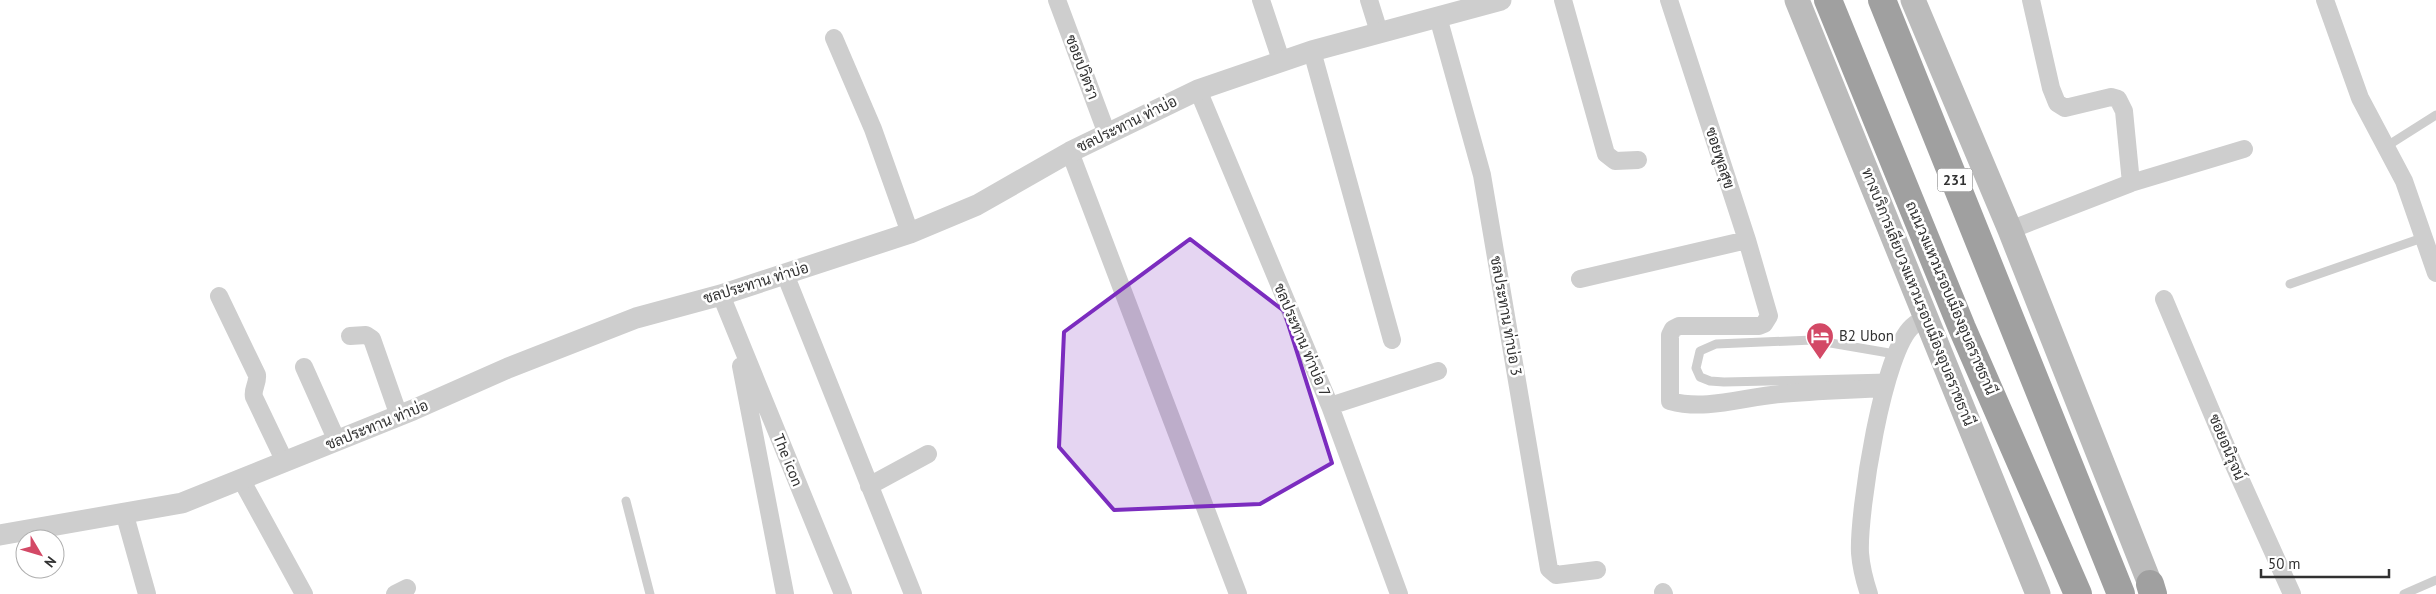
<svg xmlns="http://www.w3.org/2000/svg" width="2436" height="594" font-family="'PT Sans',Sarabun,sans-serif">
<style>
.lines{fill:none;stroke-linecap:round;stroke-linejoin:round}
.service{stroke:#cecece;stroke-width:9}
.minor{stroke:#cecece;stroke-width:18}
.tertiary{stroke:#cecece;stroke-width:21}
.secondary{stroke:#bbb;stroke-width:25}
.trunk{stroke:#a0a0a0;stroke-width:28}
.marked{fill:#7b2cbf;fill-opacity:0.2;stroke:#7b2cbf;stroke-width:4;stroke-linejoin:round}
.labels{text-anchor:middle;stroke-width:5;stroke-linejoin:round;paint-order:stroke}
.shield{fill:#fff;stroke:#6f6f6f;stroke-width:1}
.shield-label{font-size:14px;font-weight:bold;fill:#313131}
.street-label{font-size:15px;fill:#313131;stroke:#fff}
.poi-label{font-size:15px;fill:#313131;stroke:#fff;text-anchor:start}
</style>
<rect width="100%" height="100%" fill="#fff"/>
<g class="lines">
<path class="service" d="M2387,146L2436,115
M2290,284L2425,237
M1888,378L1724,382L1710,381L1700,377L1696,368L1700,351L1716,344L1813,340L1895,354
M626,501L650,594
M2404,594L2436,580"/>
<path class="minor" d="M1057,0L1107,134
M1261,0L1281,60
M1369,0L1379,32
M1563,0L1606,154L1615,161L1638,160
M1669,0L1747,240L1769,316L1764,324L1759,326H1679L1673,329L1670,335V401C1706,411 1744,397 1780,394C1815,391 1850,390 1884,388
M2031,0L2051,88L2057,103L2065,108L2111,97L2118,99L2124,111L2131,183
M2325,0L2360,98L2404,181L2436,273
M1438,17L1482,175L1549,569L1556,575L1597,570
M834,38L873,129L910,233
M1312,51L1392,340
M1198,90L1330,406L1399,594
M1070,152L1238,594
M2010,230L2131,183L2244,149
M785,274L913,594
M1580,279L1747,240
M721,295L843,594
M219,296L257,375C258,384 252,389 254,397L285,462
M2164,299L2233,463L2292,594
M350,336L366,335L372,339L399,416
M741,366L785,594
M304,367L337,441
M1330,406L1438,371
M242,481L304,594
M869,486L928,454
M124,512L147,594
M1663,592L1664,594
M395,594L407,588
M1869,594C1865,582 1861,566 1860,553C1858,514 1883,347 1914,325C1917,322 1924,321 1928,320"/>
<path class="tertiary" d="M0,535L182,503L413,410L508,368L636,318L721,295L910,233L977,205L1070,152L1198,90L1312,51L1501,0"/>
<path class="secondary" d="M1797,0L2038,594
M1913,0L2010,230L2154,594"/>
<path class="trunk" d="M1828,0L1962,328L2078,594
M1882,0L2121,594
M2150,584L2153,594"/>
</g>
<path class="marked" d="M1190,239L1284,311L1332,463L1260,504L1114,510L1059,447L1064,332Z"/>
<defs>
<g id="hotel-pin" transform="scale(1.4375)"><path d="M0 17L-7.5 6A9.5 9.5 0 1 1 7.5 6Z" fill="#d34966" stroke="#fff"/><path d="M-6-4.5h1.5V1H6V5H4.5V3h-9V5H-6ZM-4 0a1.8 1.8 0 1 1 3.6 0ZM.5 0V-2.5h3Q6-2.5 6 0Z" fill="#fff"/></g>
</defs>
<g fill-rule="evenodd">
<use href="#hotel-pin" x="1820" y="336"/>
</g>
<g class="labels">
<rect class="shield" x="1937.5" y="168.5" width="35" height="23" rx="4"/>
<g class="shield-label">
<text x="1955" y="185">231</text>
</g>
<g class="street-label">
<text transform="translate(1082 67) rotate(69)" y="5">ซอยปวิตรา</text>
<text transform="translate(1127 124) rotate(-26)" y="5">ชลประทาน ท่าบ่อ</text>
<text transform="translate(1720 158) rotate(72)" y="5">ซอยพูลสุข</text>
<text transform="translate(756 283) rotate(-17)" y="5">ชลประทาน ท่าบ่อ</text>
<text transform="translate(1918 297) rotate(68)" y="5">ทางบริการเลียบวงแหวนรอบเมืองอุบลราชธานี</text>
<text transform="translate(1951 298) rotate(67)" y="5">ถนนวงแหวนรอบเมืองอุบลราชธานี</text>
<text transform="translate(1506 316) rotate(80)" y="5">ชลประทาน ท่าบ่อ 3</text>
<text transform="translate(1302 340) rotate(67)" y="5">ชลประทาน ท่าบ่อ 7</text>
<text transform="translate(377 425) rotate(-22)" y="5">ชลประทาน ท่าบ่อ</text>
<text transform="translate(2227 447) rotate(67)" y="5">ซอยอนิรุจน์</text>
<text transform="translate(788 460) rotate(68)" y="5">The icon</text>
</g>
<g class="poi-label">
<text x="1839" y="341">B2 Ubon</text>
</g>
</g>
<g transform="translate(40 554) rotate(128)"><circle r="24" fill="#ffffff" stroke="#adadad"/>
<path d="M0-4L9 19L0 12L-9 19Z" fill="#d34966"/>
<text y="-8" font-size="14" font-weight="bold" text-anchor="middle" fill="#313131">N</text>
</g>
<path d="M2261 569v8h128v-8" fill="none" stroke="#313131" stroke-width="2.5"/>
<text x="2268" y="569" font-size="15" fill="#313131" stroke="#ffffff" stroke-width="4" paint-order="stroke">50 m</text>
</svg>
